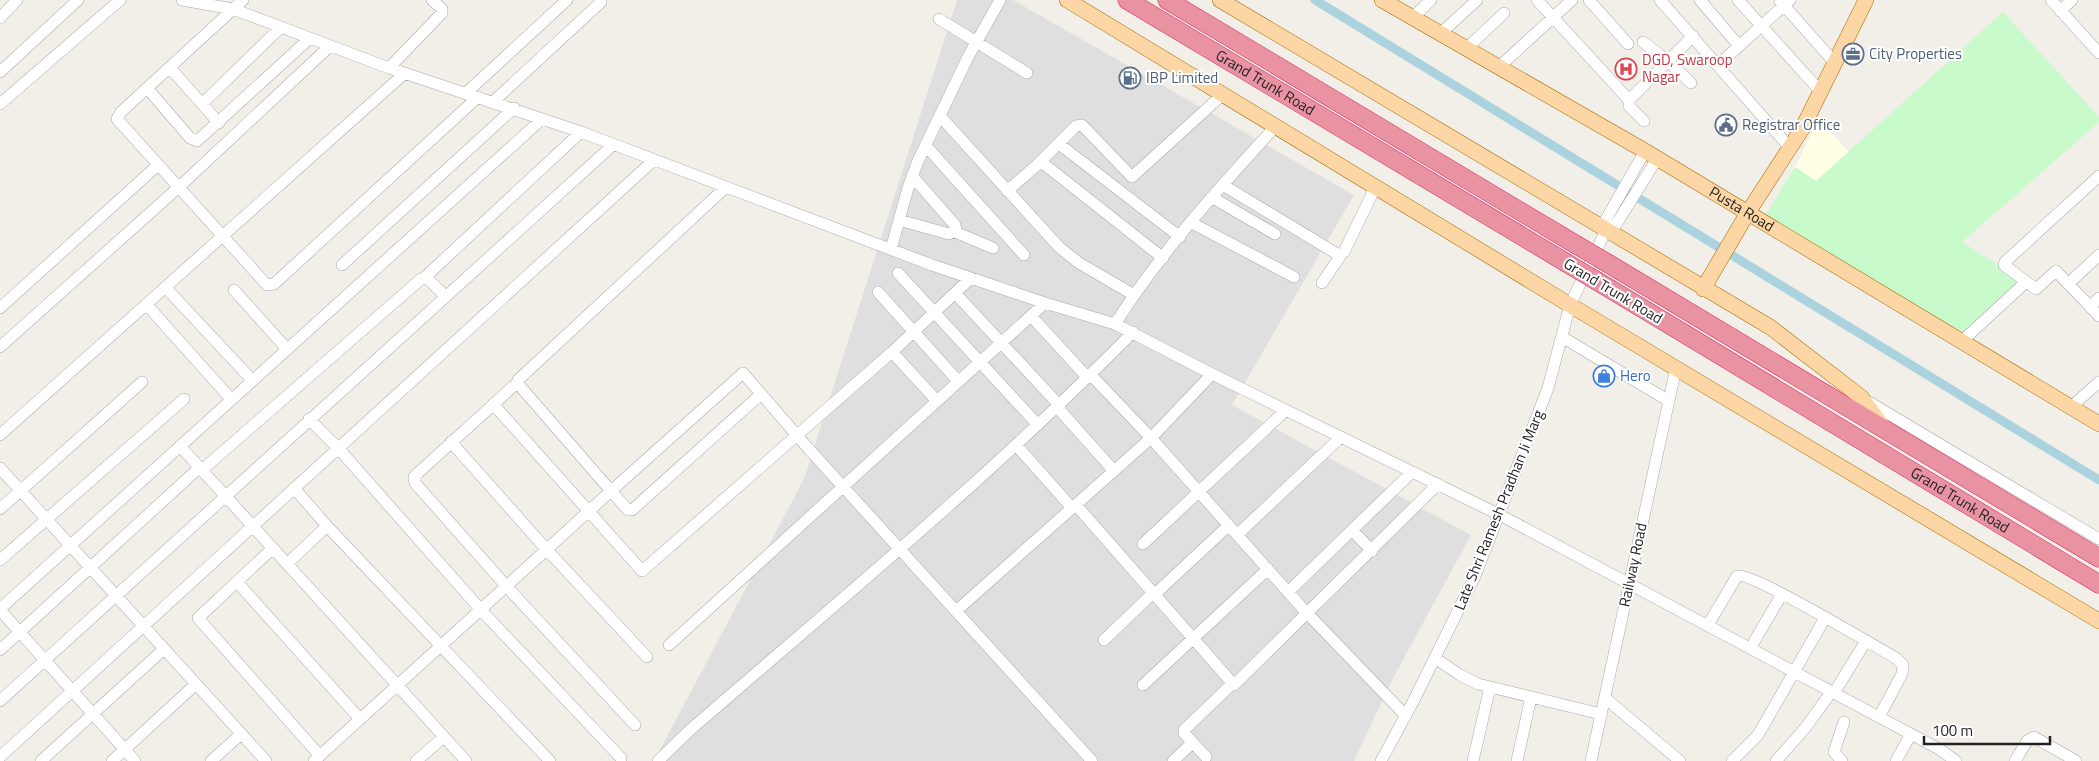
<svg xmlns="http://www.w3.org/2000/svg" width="2099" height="761" font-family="'Titillium Web',sans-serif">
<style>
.residential{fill:#e0dfdf}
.education{fill:#ffffe5}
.park{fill:#c8facc}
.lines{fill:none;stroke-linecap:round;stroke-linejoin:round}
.canal{stroke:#aad3df;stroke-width:9}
.minor-casing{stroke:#a9a9a9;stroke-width:12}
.major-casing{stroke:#a06b00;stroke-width:16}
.highway-casing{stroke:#dc2a67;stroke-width:19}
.minor{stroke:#fff;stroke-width:11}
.major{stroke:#fcd6a4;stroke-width:15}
.highway{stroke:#e892a2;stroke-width:18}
.highway-bridge-casing{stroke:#dc2a67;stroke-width:19;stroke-linecap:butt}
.highway-bridge{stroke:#e892a2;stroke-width:18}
.labels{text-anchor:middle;stroke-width:4;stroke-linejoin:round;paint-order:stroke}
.service-label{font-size:15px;fill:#4e5e75;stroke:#fff;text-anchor:start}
.health-label{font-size:15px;fill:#be3a42;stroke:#fff;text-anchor:start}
.street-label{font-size:15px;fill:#222;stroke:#fff}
.shop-label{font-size:15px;fill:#366cbe;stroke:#fff;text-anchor:start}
</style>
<rect width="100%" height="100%" fill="#f2efe9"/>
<path class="residential" d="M957,0H1013L1354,195L1232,405L1471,535L1392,680L1354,761H654L804,479Z"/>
<path class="education" d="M1819,119L1849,152L1816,181L1795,167Z"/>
<path class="park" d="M2003,12L2099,117V122L1962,242L2024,282L1963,332L1763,219L1795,167L1816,181Z"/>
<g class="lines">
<path class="canal" d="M1315,0L2099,480"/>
<g class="minor-casing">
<path id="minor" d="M182,0L233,9L389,68L581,132L932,265L1045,303L1115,324L1212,374L1500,515L1939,749L1956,761
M243,0L121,112L117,119L267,285L274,284L478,97
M1537,0L1629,100
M1589,0L1628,44
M1660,0L1791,149
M1700,0L1739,46
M1738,0L1821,92
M2051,0L2099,53
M1780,1L1835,63
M2060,11L2072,0
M1413,17L1431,0
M0,18L17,0
M939,19L1027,73
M1441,33L1477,0
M1643,42L1668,61L1691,83
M1467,48L1504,13
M1718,65L1790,0
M1500,66L1572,0
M170,68L219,123
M389,68L442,13V9L432,0
M0,72L78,0
M147,88L190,138L197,141L309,39
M466,93L567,0
M493,102L601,2
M0,104L120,0
M202,104L281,27
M940,116L1059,247L1079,263L1134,295
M1644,121L1629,106V100L1693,36
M1059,144L1180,237
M926,146L1024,255
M1039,163L1076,126L1082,125L1132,177L1222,95
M2099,176L2005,262L2004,265L2036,289L2056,271L2099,316
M1223,185L1339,255L1344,252L1375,188
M1007,191L1036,166L1039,163L1044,164L1163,258
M1213,198L1275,234
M899,220L949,234L956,230L955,225L912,176
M1190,222L1294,277
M1607,228L1615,226L1657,159
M955,232L993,248
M891,249L908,188L918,161L968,57L1000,0
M342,265L514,108
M898,273L1038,425
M424,278L581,132
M1322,283L1341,255
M2068,284L2099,255
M165,287L252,380
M234,290L287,349
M878,292L958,381
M955,293L1059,405
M146,304L231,399
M2090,307L2099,298
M0,308L158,165
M1031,316L1088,378
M1115,324C1160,253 1218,189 1275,127
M1562,337L1669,401
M1961,342L2026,282
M0,347L179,187L330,46
M892,352L937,401
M1212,374L1151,438L1305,611L1406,716
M518,382L418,473L414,477L415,483L507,587L635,725
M761,394L632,510H628L611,491L743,373L807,447L1092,761
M1867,401L2099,539
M493,404L642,571L892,352L971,278
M1057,407L1114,471
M2071,407L2099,382
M309,419L339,449L481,610L621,758
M0,435L405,73
M451,442L547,550L647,657
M1016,445L1072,508
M180,446L466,761
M0,468L266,761
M202,470L421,279H428L445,296
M294,488L327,526L550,761
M1076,505L1234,685L1438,484
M0,509L142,382
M1352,530L1372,551
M1237,535L1341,437
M1143,544L1286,410
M273,548L198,618L320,756
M0,560L184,399
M287,564L327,526
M237,582L360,719
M1288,592L1412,472
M1154,595L1228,526
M0,609L542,119
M0,610L135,761
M956,611L1151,438L1091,375
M1708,625L1737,576C1750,571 1876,647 1896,658L1903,665L1902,674L1879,717
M1104,640L1152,594
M669,645L1045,303
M1751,647L1782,594
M0,650L200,467
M1435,658L1460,675L1478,684L1601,714
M1143,685L1268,569
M1834,693L1866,641
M1605,698L1680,761
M0,701L613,145
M0,757L654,160
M1206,757L1184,733V730L1232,684
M41,761L164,649
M112,761L196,684
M211,761L241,734
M314,761L611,491L519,385L518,380L726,187
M416,761L444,737
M658,761L690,730C840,600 994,473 1133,332
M1173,761L1189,746
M1381,761L1414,700L1475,576L1548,388L1570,305L1607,228L1605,221L1645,151
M1473,761L1490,687
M1517,761L1531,697
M1591,761L1676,368
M1732,761L1758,735L1825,618
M1776,761L1806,727L1832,691
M1842,761L1834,752L1844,722
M1896,761L1911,734
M2015,761L2027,741L2034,737L2076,761"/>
</g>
<g class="major-casing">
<g id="major">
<path d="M1067,0L1570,305L2099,621"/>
<path d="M1220,0L1770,327L1861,397L1884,428"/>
<path id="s1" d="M1382,0L1645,151L2099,424"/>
<path d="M1703,289L1747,214L1802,129L1866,0"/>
</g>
</g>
<g class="highway-casing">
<g id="highway">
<path id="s2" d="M1127,0L1565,262"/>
<path d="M1167,0L1575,244"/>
<path d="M1609,264L2099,558"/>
<path id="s3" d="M1597,281L2099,584"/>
</g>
</g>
<use href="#minor" class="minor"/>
<use href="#major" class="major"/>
<use href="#highway" class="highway"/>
<g class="highway-bridge-casing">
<path id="highway-bridge" d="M1575,244L1609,264
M1565,262L1597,281"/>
</g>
<use href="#highway-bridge" class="highway-bridge"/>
</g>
<defs>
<g id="office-ring" transform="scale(1.125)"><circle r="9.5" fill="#fff" stroke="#5c6f8a" stroke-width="1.5"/><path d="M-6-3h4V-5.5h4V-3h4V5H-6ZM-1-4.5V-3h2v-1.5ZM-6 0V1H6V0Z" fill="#5c6f8a"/></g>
<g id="hospital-ring" transform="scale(1.125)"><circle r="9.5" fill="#fff" stroke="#e0444e" stroke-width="1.5"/><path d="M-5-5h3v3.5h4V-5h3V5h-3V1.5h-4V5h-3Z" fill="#e0444e"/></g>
<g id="fuel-ring" transform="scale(1.125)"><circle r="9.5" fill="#fff" stroke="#5c6f8a" stroke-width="1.5"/><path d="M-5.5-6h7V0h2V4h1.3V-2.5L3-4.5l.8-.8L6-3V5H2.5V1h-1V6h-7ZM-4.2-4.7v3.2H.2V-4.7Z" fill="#5c6f8a"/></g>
<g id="civic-ring" transform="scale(1.125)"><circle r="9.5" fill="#fff" stroke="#5c6f8a" stroke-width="1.5"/><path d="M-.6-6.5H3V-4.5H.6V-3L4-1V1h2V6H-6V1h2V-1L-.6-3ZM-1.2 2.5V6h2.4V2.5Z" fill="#5c6f8a"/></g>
<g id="shop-ring" transform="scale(1.125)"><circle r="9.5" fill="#fff" stroke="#3f7fe0" stroke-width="1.5"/><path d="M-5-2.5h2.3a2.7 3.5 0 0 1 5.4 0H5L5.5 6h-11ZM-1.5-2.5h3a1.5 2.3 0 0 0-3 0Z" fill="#3f7fe0"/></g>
</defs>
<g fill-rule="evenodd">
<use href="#office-ring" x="1853" y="54"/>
<use href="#hospital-ring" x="1626" y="69"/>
<use href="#fuel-ring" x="1130" y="78"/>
<use href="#civic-ring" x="1726" y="125"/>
<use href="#shop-ring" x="1604" y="376"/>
</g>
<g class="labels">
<g class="service-label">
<text x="1869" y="59">City Properties</text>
<text x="1146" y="83">IBP Limited</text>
<text x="1742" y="130">Registrar Office</text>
</g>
<g class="health-label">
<text x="1642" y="65">DGD, Swaroop<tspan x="1642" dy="17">Nagar</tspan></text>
</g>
<g class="street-label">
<text dy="5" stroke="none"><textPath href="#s2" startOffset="161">Grand Trunk Road</textPath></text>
<text dy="5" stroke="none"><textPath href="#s1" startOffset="416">Pusta Road</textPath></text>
<text transform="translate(1613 291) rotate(31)" y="5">Grand Trunk Road</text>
<text dy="5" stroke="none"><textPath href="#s3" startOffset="424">Grand Trunk Road</textPath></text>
<text transform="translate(1499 510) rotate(-68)" y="5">Late Shri Ramesh Pradhan Ji Marg</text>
<text transform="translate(1633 565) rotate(-78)" y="5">Railway Road</text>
</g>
<g class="shop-label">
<text x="1620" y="381">Hero</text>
</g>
</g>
<path d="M1924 736v8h126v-8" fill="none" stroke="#222222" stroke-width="2.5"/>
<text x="1932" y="736" font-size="15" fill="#222222" stroke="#ffffff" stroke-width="4" paint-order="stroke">100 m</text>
</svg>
